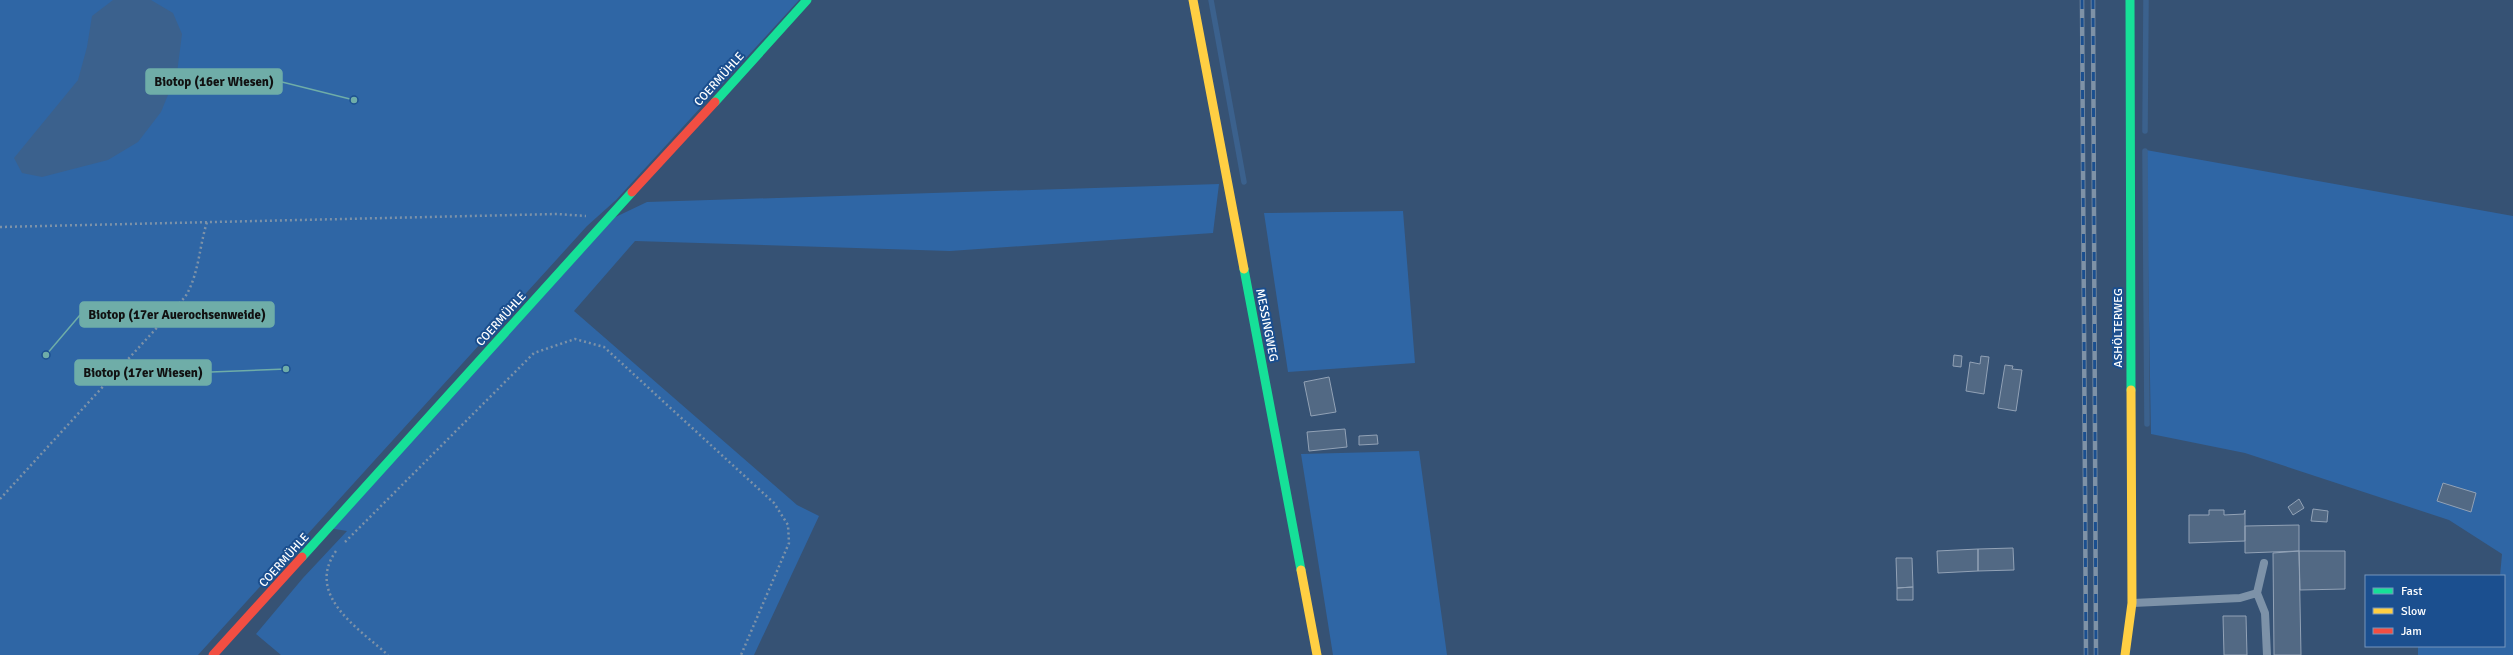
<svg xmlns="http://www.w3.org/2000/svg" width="2513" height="655" font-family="Signika,sans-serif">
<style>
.green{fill:#2f66a5}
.water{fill:#3b618d}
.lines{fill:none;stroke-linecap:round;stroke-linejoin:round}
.stream{stroke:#3b618d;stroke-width:5.5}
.building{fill:#526984;stroke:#92a2b6}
.path{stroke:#7d92a8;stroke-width:2.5;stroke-dasharray:2 3;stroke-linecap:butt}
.lane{stroke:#7d92a8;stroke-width:8}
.fast{stroke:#16e098;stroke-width:9}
.slow{stroke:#ffcf43;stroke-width:9}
.jam{stroke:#f24e42;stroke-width:9}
.rail-casing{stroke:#7e92a7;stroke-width:4.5}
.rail{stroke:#1b4f8f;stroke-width:3;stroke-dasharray:9;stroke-linecap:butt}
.labels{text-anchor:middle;stroke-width:4;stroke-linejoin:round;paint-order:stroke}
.street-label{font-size:12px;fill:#fff;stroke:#1b4f8f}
.leader{fill:none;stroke:#6fada8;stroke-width:1.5}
.callout-dot{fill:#6fada8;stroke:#1b4f8f;stroke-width:1.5}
.callout{fill:#6fada8;stroke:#6fada8;stroke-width:1.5}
.callout-label{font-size:13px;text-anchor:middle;font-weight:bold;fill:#111}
</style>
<rect width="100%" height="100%" fill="#365274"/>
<path class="green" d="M0,0H799L616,200L587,226L198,655H0Z
M2146,150L2513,216V655H2418V646H2504V576H2500L2502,554L2449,520L2245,453L2151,434Z
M1219,184L1213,233L950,251L635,241L574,311L797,505L819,516L754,655H281L256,634L303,578L347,531L329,528L605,222L647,202Z
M1403,211L1415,363L1288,372L1264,213Z
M1419,451L1447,655H1333L1301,454Z"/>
<path class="water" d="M113,0H151L173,13L182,34L177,73L161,112L138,142L108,160L42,177L22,173L14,158L78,80L87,47L92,16Z"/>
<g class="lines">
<path class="stream" d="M1211,0L1244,182
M2145,131L2146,0
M2145,151L2147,424"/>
</g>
<path class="building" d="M1954,355L1962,356L1961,367L1953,366Z
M1981,356L1989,357L1984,394L1966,391L1970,362L1980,364Z
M2005,365L2013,366L2012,369L2022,370L2016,411L1998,408Z
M1329,377L1336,412L1311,416L1304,382Z
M1345,429L1347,447L1309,451L1307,432Z
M1377,435L1378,444L1359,445V436Z
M2443,483L2476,493L2471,512L2437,501Z
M2299,499L2304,508L2293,515L2288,507Z
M2313,509L2328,511L2327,522L2311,521Z
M2209,510H2224V515L2244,514L2245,510V541L2189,543V515H2209Z
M2299,525V551L2245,553V526Z
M2013,548L2014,570L1978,571V549Z
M1978,549V571L1938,573L1937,551Z
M2299,551H2345V589L2300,590Z
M2299,551L2301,655H2274L2273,553Z
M1896,558H1912L1913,587L1897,588Z
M1913,587V600H1897V588Z
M2223,616H2246L2247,655H2224Z"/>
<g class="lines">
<path class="path" d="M0,227L557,214L586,216
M0,499L185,297C199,275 199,247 207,222
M345,542L534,353L575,339L604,347L774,503L788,525L789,543L741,655
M336,551C305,595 358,628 388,655"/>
<path class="lane" d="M2257,593L2265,613L2267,655
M2133,603L2240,598L2257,593L2264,563"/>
<path class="fast" d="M2130,0L2131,390
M715,102L807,0
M1244,269L1301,570
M302,557L632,192"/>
<path class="slow" d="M1193,0L1244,269
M1301,570L1317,655
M2125,655L2132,603L2131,390"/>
<path class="jam" d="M632,192L715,102
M213,655L302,557"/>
<g class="rail-casing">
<path id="rail" d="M2082,0L2086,655
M2093,0L2096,655"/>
</g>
<use href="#rail" class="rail"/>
</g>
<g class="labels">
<g class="street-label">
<text transform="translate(719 79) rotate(-48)" y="4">COERMÜHLE</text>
<text transform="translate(501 319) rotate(-48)" y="4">COERMÜHLE</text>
<text transform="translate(1267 325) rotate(79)" y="4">MESSINGWEG</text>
<text transform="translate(2118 328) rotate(-90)" y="4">ASHÖLTERWEG</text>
<text transform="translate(284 560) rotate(-48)" y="4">COERMÜHLE</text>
</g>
</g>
<path class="leader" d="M354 100L282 82M46 355L80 315M286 369L211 372"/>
<g class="callout-dot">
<circle cx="354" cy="100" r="4"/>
<circle cx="46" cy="355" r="4"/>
<circle cx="286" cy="369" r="4"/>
</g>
<g class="callout">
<rect x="146" y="69" width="136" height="25" rx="4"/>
<rect x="80" y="302" width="194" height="25" rx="4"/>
<rect x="75" y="360" width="136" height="25" rx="4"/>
</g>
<g class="callout-label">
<text x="214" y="86">Biotop (16er Wiesen)</text>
<text x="177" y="319">Biotop (17er Auerochsenweide)</text>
<text x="143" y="377">Biotop (17er Wiesen)</text>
</g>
<rect x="2365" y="575" width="140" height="72" fill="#1b4f8f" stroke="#7695bc"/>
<rect x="2373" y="588" width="20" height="6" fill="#16e098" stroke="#7695bc"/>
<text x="2401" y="595" font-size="12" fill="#ffffff">Fast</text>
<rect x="2373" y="608" width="20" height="6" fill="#ffcf43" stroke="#7695bc"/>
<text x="2401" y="615" font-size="12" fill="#ffffff">Slow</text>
<rect x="2373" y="628" width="20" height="6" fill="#f24e42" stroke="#7695bc"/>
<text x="2401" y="635" font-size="12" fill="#ffffff">Jam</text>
</svg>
